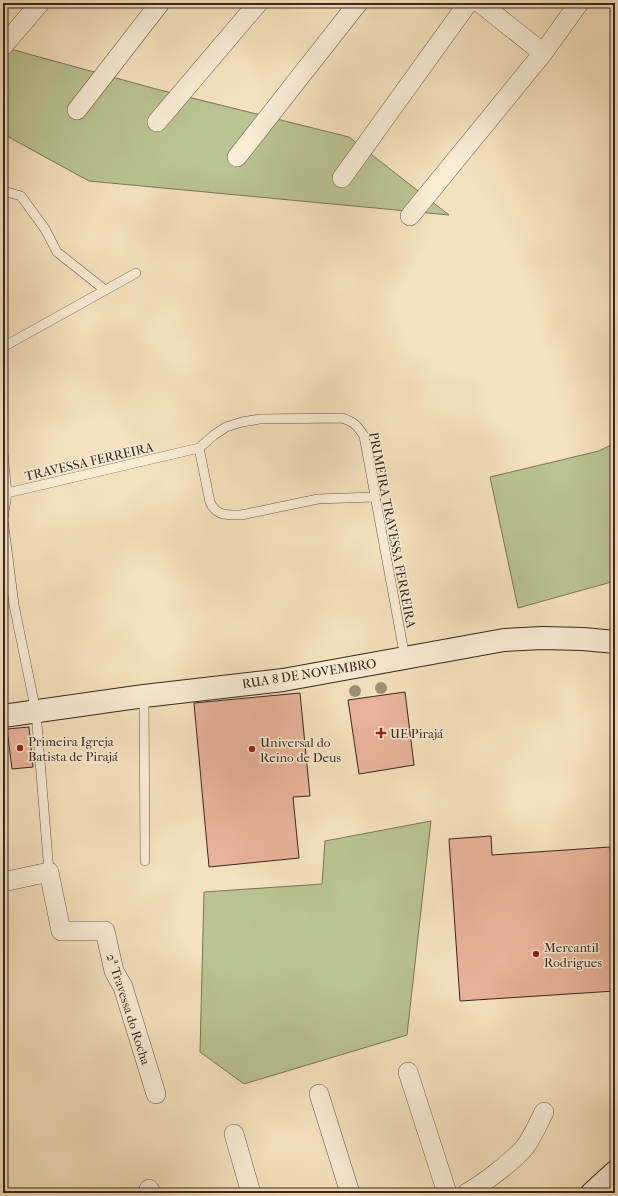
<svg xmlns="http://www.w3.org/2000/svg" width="618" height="1196" font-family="'IM FELL French Canon',serif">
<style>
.green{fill:#bac393;stroke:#7a7458}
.building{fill:#e9b39b;stroke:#39261d}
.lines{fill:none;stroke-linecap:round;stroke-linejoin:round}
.service-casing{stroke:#685545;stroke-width:10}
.minor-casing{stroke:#685545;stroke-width:20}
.secondary-casing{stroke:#39261d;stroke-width:24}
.service{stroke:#f8ecd5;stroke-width:9}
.minor{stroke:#f8ecd5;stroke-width:19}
.secondary{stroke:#f8ecd5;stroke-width:22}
.tree{fill:#9f9075}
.poi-dot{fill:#8f2418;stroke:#f8ecd5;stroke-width:1.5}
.labels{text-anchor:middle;stroke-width:3;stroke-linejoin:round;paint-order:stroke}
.street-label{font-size:13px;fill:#39261d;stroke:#f8ecd5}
.poi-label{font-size:13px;fill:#39261d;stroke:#f8ecd5;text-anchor:start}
</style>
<rect width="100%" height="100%" fill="#f5e1be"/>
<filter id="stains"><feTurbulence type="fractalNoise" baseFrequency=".005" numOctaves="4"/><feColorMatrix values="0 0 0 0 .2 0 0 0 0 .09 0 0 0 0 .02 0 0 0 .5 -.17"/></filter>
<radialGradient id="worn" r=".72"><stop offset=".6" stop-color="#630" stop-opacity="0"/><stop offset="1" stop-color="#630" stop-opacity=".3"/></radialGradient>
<path class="green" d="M3,47L156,89L349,137L449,215L89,181L3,134Z
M615,443V581L518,608L490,477L599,451Z
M431,821L407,1035L244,1084L200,1052L204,892L322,884L325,841Z"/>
<path class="building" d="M405,692L414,765L359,774L348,700Z
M300,693L310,796L293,797L299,858L209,867L194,703Z
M29,727L33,767L12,769L7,729Z
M491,836L492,855L610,847L615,917V991L460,1001L449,839Z"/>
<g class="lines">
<g class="service-casing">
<path id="service" d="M3,191L21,196L45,229L57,252L105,290
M3,347L136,273
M199,448L210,502C216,516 227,515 241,515L318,499L374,497
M3,453L7,493L3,519L14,605L36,712L49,872
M7,493L199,448L214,435L226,427L242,422L260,419L342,418C354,422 357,425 364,436L405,658
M144,696L145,861"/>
</g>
<g class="minor-casing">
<path id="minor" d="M480,3L543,53
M3,46L40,3
M77,110L160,3
M157,122L258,3
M237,157L358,3
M342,178L468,3
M410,216L543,53L579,3
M3,882L49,872L61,931H105L114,971L123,987L156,1094
M408,1072L447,1193
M319,1094L350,1193
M234,1134L251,1193
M149,1189L151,1193
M467,1193C483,1184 513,1161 525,1147C533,1136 538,1124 544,1112"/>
</g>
<g class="secondary-casing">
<path id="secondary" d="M3,716L144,696L283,680L504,640L542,638L583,639L615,642
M592,1193L615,1172"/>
</g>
<use href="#service" class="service"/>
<use href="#minor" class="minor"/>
<use href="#secondary" class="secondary"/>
</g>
<g class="tree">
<circle cx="381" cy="688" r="6"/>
<circle cx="355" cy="691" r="6"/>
</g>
<g class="poi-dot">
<path d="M379 727h4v4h4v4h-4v4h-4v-4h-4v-4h4z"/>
<circle cx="20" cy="748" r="4"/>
<circle cx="252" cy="749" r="4"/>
<circle cx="536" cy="954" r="4"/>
</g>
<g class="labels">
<g class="street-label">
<text transform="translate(89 461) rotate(-13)" y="5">TRAVESSA FERREIRA</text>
<text transform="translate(393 530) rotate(79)" y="5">PRIMEIRA TRAVESSA FERREIRA</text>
<text transform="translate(309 673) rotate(-9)" y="5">RUA 8 DE NOVEMBRO</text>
<text transform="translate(129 1009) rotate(72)" y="5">2ª Travessa do Rocha</text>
</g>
<g class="poi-label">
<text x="390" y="738">UE Pirajá</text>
<text x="28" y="746">Primeira Igreja<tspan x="28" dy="15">Batista de Pirajá</tspan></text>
<text x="260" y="747">Universal do<tspan x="260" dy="15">Reino de Deus</tspan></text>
<text x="544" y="952">Mercantil<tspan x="544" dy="15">Rodrigues</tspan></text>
</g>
</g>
<rect width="618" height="1196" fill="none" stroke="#f5e1be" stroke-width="16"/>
<rect x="4" y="4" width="610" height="1188" fill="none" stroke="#39261d" stroke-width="2"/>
<rect x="8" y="8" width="602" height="1180" fill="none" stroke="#39261d"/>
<rect width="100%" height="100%" filter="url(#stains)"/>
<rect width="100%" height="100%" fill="url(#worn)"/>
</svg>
